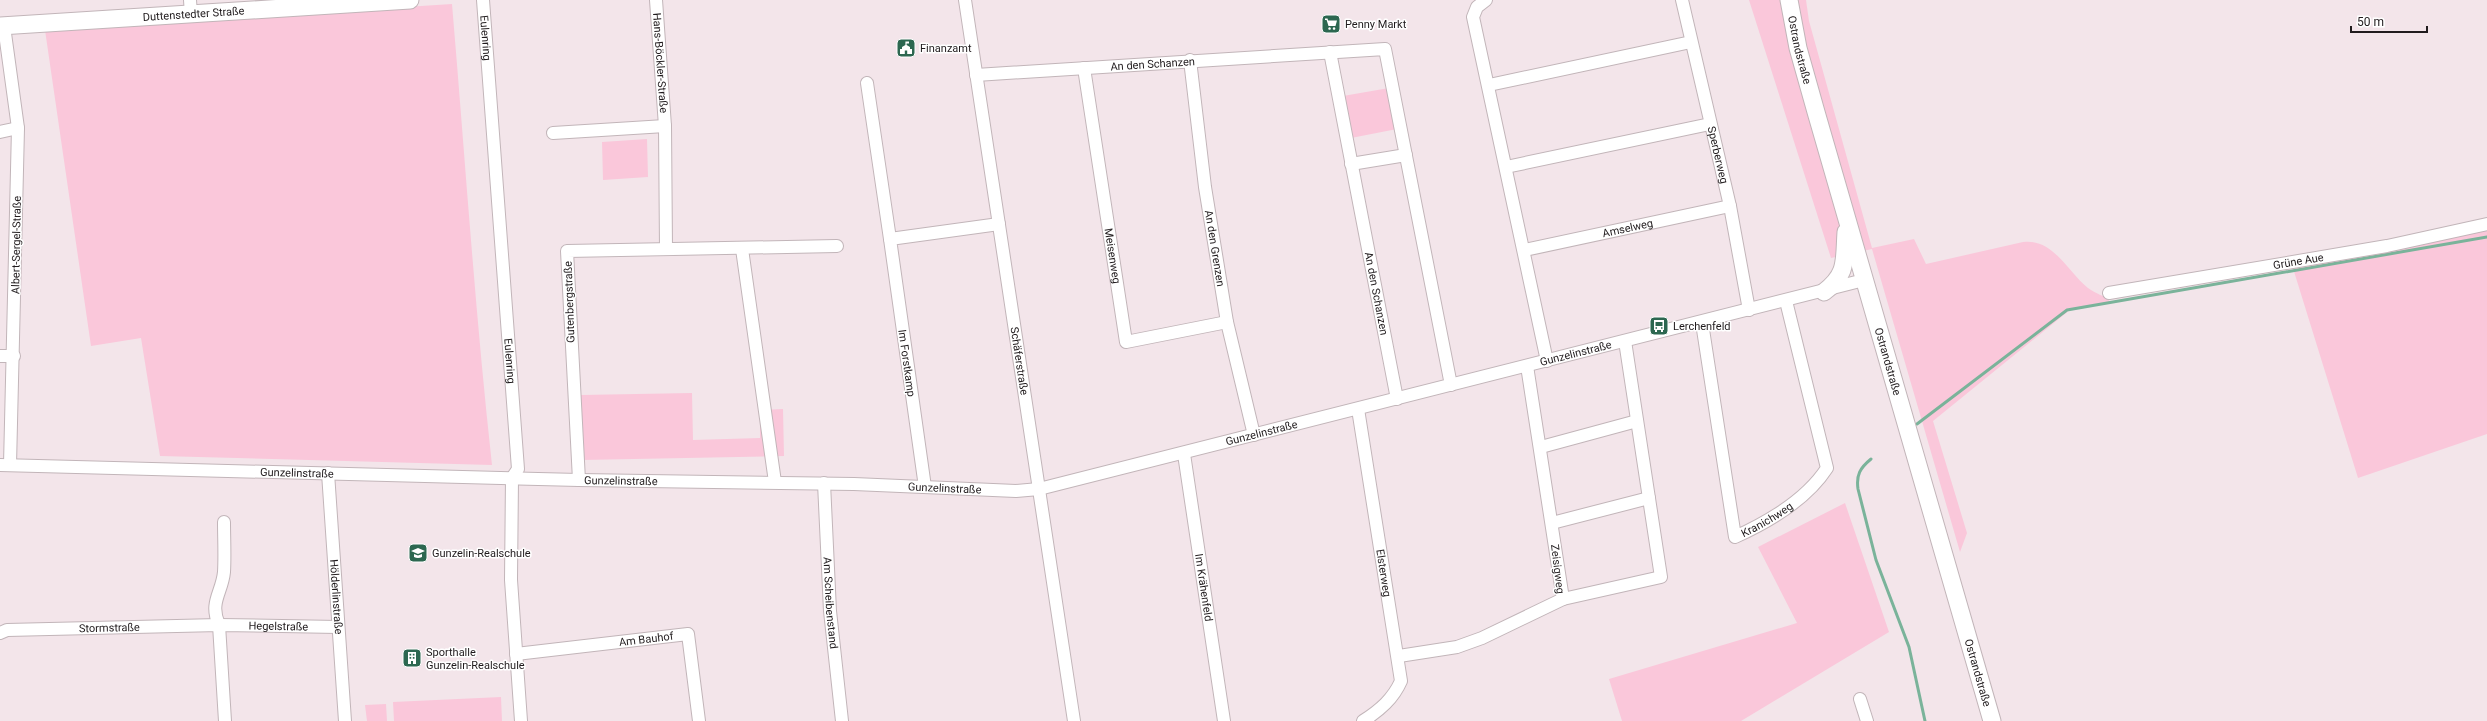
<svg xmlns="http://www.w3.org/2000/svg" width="2487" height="721" font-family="Roboto,sans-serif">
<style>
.green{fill:#fac7da}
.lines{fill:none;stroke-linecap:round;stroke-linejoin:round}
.stream{stroke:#7ab39a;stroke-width:3}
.street-casing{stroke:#c2b5b9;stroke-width:14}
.secondary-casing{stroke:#c2b5b9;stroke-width:19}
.street{stroke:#fff;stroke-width:12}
.secondary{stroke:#fff;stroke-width:17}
.labels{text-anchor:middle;stroke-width:3;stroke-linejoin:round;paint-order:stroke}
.street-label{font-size:11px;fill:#201b1d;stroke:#fff}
.poi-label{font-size:11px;fill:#201b1d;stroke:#fff;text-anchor:start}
</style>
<rect width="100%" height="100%" fill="#f3e5ea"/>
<path class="green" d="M1749,0H1806L1809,21L1872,248L1914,239L1926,264L2023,242C2053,238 2067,271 2088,288C2096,294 2104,295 2111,302L2071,309L1933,421L1967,533L1960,552L1872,249L1831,258Z
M452,4C465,157 475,311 492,465L160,456L141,338L91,346L45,30Z
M1389,88L1397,129L1351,138L1343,96Z
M647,139L648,177L603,180L602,142Z
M2487,228V434L2358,478L2292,265Z
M692,393L693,440L760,438V410L783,409L784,456L582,460L581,395Z
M1845,503L1889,632L1741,721H1622L1609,679L1797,623L1758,547Z
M501,697L502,721H394L393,702Z
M386,704L387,721H367L365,705Z"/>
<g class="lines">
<path class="stream" d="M1917,424L2067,310L2487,237
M1871,459C1860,468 1856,475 1858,489L1876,560L1909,647L1925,721"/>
<g class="street-casing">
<g id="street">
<path d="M190,0L191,14"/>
<path id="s1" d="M483,0L518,469L512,478L511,580L521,721"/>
<path id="s2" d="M656,0L665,126L666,249"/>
<path id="s3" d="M965,0L1074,721"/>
<path d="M1486,0L1477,7L1473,17L1547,361"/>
<path id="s4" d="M1682,0L1730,206L1749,310"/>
<path d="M4,26L18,128L10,465"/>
<path id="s5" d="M1330,52L1397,399"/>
<path id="s6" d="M1190,60L1205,187L1227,322L1254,435"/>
<path id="s7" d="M1084,68L1126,342L1227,322"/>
<path id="s8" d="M976,75L1385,49L1451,385"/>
<path d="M867,83L890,239"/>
<path d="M1489,85L1691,42"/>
<path d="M0,132L18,128"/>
<path d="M553,133L665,126"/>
<path d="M1351,164L1406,155"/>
<path d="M1506,167L1710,124"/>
<path d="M742,249L775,482"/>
<path id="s9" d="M1525,250L1730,206"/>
<path id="s10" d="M2109,293L2387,246L2487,224"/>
<path id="s11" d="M1702,323L1735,537C1768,522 1807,499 1827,468L1786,301"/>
<path d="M0,356H14"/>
<path id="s12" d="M1358,409L1401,681C1393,699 1380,710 1363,721"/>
<path d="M1541,447L1637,421"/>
<path id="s13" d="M1184,454L1224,721"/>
<path id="s14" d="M0,465L579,480L854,484L1016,491L1039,489L1864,280"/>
<path id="s15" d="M328,473L345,721"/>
<path d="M579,480L567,251L837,246"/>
<path id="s16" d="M824,483L830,611L842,721"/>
<path d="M925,487L890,239L999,224"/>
<path d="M224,522C224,538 225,555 224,572C222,593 209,602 219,625L225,721"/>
<path d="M1552,523L1649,498"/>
<path d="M1563,599L1661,577L1625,341"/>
<path id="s17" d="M0,633L7,630L219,625L338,627"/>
<path id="s18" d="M516,654L688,634L699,721"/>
<path d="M1399,656L1457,647L1482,638L1563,599L1527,366"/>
<path d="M1860,699L1867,721"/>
</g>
</g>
<g class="secondary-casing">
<g id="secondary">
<path id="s19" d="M1789,0L1798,48L1816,112L1992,721"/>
<path id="s20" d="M0,26L410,0"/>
<path d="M1824,292C1848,274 1844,260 1846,232"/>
</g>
</g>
<use href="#street" class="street"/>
<use href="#secondary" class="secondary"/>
</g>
<defs>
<g id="supermarket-square" transform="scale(1)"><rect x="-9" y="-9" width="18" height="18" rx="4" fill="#2c6750" stroke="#fff"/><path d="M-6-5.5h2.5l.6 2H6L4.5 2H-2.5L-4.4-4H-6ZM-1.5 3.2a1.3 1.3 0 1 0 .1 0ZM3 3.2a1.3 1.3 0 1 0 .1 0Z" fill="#fff"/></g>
<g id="civic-square" transform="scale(1)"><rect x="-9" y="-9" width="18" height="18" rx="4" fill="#2c6750" stroke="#fff"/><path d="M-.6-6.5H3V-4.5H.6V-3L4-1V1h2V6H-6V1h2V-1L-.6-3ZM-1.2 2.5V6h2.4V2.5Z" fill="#fff"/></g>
<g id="bus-square" transform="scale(1)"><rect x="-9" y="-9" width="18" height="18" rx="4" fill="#2c6750" stroke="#fff"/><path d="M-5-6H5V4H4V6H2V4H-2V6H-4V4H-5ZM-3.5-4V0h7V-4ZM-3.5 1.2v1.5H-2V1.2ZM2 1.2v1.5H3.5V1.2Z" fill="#fff"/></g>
<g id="school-square" transform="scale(1)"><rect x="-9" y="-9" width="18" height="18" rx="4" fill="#2c6750" stroke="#fff"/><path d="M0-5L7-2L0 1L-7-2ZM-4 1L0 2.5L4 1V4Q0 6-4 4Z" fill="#fff"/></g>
<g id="building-square" transform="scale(1)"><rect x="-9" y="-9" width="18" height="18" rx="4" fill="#2c6750" stroke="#fff"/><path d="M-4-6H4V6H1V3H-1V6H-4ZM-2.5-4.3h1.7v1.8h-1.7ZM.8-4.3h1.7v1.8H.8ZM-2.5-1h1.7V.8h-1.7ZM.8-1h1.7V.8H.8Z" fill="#fff"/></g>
</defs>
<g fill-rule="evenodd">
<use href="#supermarket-square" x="1331" y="24"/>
<use href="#civic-square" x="906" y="48"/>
<use href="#bus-square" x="1659" y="326"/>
<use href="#school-square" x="418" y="553"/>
<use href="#building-square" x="412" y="658"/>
</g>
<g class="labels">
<g class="street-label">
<text dy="4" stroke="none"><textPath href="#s20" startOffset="194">Duttenstedter Straße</textPath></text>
<text dy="4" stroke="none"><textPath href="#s1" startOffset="38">Eulenring</textPath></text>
<text dy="4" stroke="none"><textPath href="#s19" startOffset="51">Ostrandstraße</textPath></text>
<text dy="4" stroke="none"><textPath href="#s2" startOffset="63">Hans-Böckler-Straße</textPath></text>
<text dy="4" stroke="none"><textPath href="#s8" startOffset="177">An den Schanzen</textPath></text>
<text dy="4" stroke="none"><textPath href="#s4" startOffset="159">Sperberweg</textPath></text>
<text dy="4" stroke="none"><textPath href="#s9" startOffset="105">Amselweg</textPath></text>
<text transform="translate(16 245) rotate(-89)" y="4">Albert-Sergel-Straße</text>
<text dy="4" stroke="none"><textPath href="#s6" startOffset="190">An den Grenzen</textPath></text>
<text dy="4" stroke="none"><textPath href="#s7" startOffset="190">Meisenweg</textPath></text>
<text dy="4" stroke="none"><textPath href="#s10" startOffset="192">Grüne Aue</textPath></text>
<text dy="4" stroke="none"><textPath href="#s5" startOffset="246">An den Schanzen</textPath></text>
<text transform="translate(569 302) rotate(-92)" y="4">Gutenbergstraße</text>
<text dy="4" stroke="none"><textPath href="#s14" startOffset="1593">Gunzelinstraße</textPath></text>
<text dy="4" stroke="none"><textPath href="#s3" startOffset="365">Schäferstraße</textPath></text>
<text dy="4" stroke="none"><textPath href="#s1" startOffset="362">Eulenring</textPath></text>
<text dy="4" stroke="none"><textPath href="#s19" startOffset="375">Ostrandstraße</textPath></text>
<text transform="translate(907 363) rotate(82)" y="4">Im Forstkamp</text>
<text dy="4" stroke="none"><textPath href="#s14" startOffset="1269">Gunzelinstraße</textPath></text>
<text dy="4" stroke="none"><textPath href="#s14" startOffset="297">Gunzelinstraße</textPath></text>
<text dy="4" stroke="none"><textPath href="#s14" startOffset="621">Gunzelinstraße</textPath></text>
<text dy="4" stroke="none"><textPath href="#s14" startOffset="945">Gunzelinstraße</textPath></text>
<text dy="4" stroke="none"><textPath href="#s11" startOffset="253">Kranichweg</textPath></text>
<text transform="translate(1558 569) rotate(83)" y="4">Zeisigweg</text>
<text dy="4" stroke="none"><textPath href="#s12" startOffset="166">Elsterweg</textPath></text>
<text dy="4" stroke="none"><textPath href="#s13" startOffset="135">Im Krähenfeld</textPath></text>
<text dy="4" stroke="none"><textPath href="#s15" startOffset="124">Hölderlinstraße</textPath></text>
<text dy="4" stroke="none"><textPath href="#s16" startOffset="120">Am Scheibenstand</textPath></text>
<text dy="4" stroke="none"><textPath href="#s17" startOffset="279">Hegelstraße</textPath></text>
<text dy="4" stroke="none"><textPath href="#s17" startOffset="110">Stormstraße</textPath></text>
<text dy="4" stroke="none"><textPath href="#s18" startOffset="131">Am Bauhof</textPath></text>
<text dy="4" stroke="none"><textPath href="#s19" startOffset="699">Ostrandstraße</textPath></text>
</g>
<g class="poi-label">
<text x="1345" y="28">Penny Markt</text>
<text x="920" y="52">Finanzamt</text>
<text x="1673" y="330">Lerchenfeld</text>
<text x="432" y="557">Gunzelin-Realschule</text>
<text x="426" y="656">Sporthalle<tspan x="426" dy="13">Gunzelin-Realschule</tspan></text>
</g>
</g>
<path d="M2351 26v6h76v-6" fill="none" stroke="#201b1d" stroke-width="2"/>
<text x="2357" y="26" font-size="12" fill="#201b1d" stroke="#ffffff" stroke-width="3" paint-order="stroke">50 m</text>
</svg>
